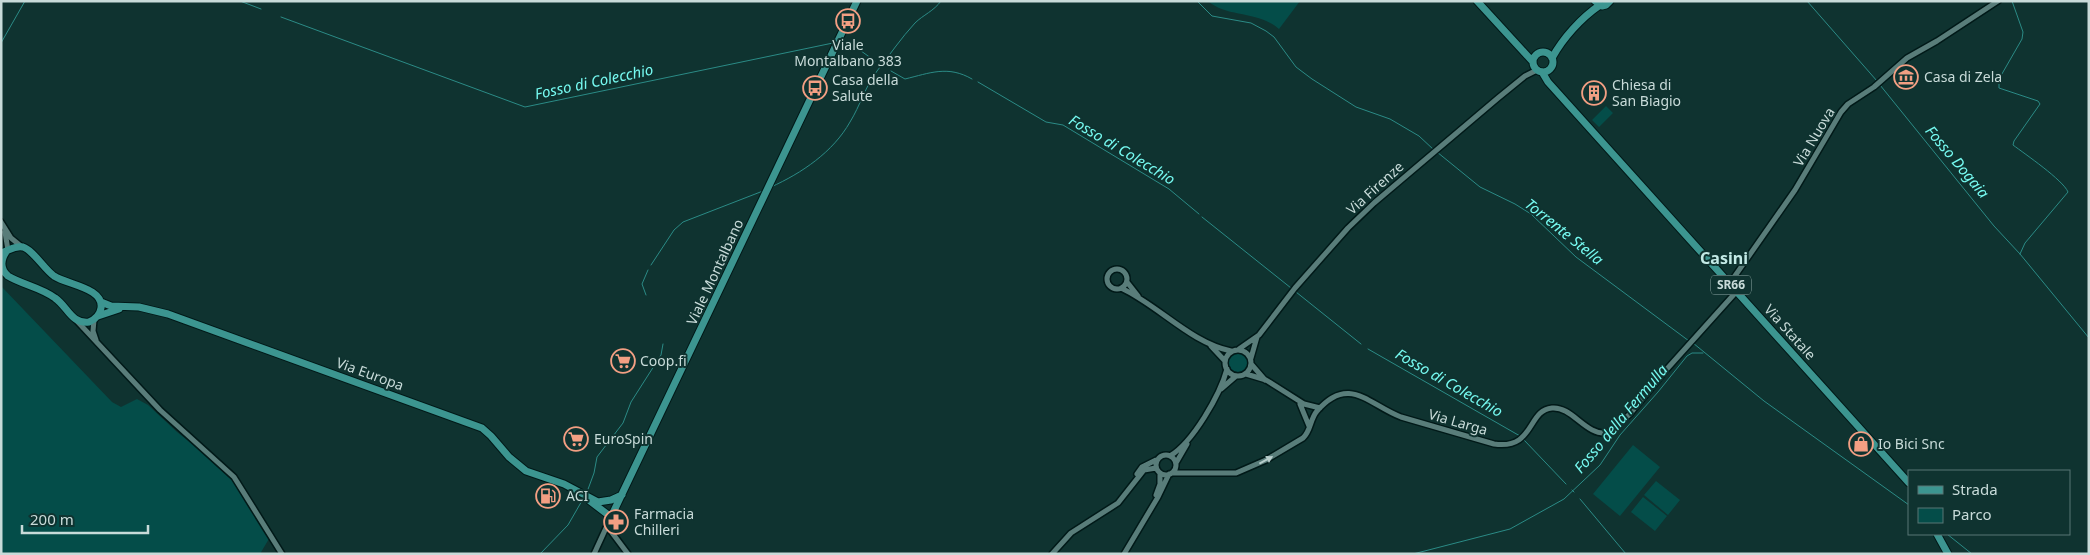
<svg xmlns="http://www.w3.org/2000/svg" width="2090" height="555" font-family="'Noto Sans',sans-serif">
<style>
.green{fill:#044d49}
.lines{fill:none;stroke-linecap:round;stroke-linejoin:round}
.stream{stroke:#2b8b86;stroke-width:1}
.minor-casing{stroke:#011918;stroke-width:8}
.major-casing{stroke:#011918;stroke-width:9}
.minor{stroke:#597d7a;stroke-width:5}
.major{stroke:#3c9590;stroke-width:7}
.oneway{fill:#b7cdcb}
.labels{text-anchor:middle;stroke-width:4;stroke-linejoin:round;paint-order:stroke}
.shield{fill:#0f3330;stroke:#90a9a6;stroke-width:1}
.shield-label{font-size:12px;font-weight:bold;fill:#c8dbd9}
.poi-label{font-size:14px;fill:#c8dbd9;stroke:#0f3330;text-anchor:start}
.street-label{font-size:14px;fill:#c8dbd9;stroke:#0f3330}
.water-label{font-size:15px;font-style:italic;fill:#76faf1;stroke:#0f3330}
.quarter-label{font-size:16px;font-weight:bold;fill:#c3eae6;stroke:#0f3330}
</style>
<rect width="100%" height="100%" fill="#0f3330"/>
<path class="green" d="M1208,1H1300L1279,29C1257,10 1227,18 1208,1Z
M1606,106L1613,113L1599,127L1592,120Z
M1,286L112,402L121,407L137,399L148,405L177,432L224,469L240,490L270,537L260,554H1Z
M1228 362a10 10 0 1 1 20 0a10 10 0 1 1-20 0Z
M1633,445L1660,467L1620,516L1593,494Z
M1656,481L1680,500L1668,515L1644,495Z
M1643,497L1667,516L1655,531L1631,512Z"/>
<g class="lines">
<path class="stream" d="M240,1L261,9
M1197,1L1212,16L1251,23L1266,31L1274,37L1296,67L1312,79L1356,107L1390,119L1419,136L1434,150
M1807,1L1877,81
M2012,1L2023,32L2022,39L1999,79V88L2038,101L2040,104L2014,141L2013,145C2025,154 2063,180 2068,192L2025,243L2020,254
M281,17L525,107L833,43
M842,42L850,43L875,61
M1,43L25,1
M891,71L905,79C930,73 948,65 972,79
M978,82L1046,122L1063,125L1169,189L1199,214
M1880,85L1994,226L2020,254L2089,338
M1437,152L1480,187L1515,204L1531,214L1576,257L1689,341
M771,187C802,173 833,152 850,122C860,106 865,87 877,71C889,56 901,38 915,23C923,15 934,11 941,1
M1202,217L1291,288
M651,265L674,230L683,222L763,191
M1296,292L1361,344
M646,295L642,284L648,270
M1693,343L1764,401L1909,505
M1368,349L1520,436
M1524,440L1566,484
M1572,490L1574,492
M587,492L594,473L597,457L623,423L631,402L661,355L663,344
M1580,499L1626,554
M1947,534L1972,554
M540,554L568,525L583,499
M1413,554L1510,529L1564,499L1600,465L1620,435L1658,392L1687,356L1692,353H1703"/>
<g class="minor-casing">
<path id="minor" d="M1,222L11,238L22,247
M5,232L8,250
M1107 279a10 10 0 1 1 20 0a10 10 0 1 1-20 0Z
M1127,282L1138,296
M1730,283L1795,190L1841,112L1848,104L1874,87L1907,58L1937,41L1998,1
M1121,288C1158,305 1191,343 1231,351
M76,320L160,410L234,477L282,554
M94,320L93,331L96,340
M1211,346L1225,361
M1239,349L1259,335L1295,288L1348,228L1374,203L1498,98L1525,76L1537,70
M1225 363a13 13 0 1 1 26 0a13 13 0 1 1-26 0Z
M1251,358L1257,337
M1252,365L1265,380
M1246,374L1266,380L1304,404L1320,408
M1221,389L1236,376
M1300,404L1309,426
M1156 465a10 10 0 1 1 20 0a10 10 0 1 1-20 0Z
M1170,456C1193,442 1220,395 1227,369
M1176,463L1187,444
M1172,473H1236L1266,460L1303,438C1311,431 1310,419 1317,411C1349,374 1369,405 1401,417L1494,444C1535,450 1527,410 1552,408C1572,406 1586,436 1607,433L1630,414L1666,370L1737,291
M1137,474L1142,467L1156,460
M1156,495L1160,484V474
M607,526L628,554
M594,554L611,517
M1052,554L1071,533L1118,503L1144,470L1156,468
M1124,554L1158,497L1169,474"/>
</g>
<g class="major-casing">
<path id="major" d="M1477,1L1533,62
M1595,1L1602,6L1606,5L1610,1
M1533 62a10 10 0 1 1 20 0a10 10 0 1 1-20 0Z
M1552,58C1563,38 1581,18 1600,5
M1542,72L1548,82L1909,483
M1,253C9,251 14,245 23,247C33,250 44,269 54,276C68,285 104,288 101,308C100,315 96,319 89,322C71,324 68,307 55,298C40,287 23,285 8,276C0,269 0,261 6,252
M101,302L111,306L139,307L168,314L482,428L491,436L509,457L526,471L564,484L598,502L611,500L622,495
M98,316L119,309
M590,501L611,517
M611,517L857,1
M1937,534L1948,554"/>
</g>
<use href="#minor" class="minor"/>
<use href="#major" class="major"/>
</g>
<defs><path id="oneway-solid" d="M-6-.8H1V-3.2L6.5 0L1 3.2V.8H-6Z" transform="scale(1.25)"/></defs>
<use class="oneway" href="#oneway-solid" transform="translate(1266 460) rotate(-28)"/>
<defs>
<g id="bus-ring" transform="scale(1.25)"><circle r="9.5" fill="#0f3330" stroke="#f39f83" stroke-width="1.5"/><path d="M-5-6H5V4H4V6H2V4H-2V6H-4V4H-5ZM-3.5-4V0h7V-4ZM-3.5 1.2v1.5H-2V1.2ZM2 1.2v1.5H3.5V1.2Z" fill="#f39f83"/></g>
<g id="museum-ring" transform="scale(1.25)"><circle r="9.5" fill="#0f3330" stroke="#f39f83" stroke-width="1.5"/><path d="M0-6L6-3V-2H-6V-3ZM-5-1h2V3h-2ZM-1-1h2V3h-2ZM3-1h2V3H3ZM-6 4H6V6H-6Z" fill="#f39f83"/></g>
<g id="building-ring" transform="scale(1.25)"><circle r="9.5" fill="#0f3330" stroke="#f39f83" stroke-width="1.5"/><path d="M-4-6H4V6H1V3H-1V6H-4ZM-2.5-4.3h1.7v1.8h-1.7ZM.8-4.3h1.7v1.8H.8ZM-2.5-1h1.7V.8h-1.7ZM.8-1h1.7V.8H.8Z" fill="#f39f83"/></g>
<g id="supermarket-ring" transform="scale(1.25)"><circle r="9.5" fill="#0f3330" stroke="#f39f83" stroke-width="1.5"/><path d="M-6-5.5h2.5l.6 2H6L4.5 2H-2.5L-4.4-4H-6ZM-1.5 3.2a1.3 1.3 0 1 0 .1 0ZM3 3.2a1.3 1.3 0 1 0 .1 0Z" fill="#f39f83"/></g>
<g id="shop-ring" transform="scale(1.25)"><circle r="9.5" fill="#0f3330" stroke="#f39f83" stroke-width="1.5"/><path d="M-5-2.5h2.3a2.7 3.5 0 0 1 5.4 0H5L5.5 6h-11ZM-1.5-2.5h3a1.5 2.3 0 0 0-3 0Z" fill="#f39f83"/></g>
<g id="fuel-ring" transform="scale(1.25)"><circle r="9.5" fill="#0f3330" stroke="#f39f83" stroke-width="1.5"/><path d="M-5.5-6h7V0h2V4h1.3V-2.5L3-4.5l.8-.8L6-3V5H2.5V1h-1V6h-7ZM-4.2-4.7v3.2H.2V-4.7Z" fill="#f39f83"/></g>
<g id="pharmacy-ring" transform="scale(1.25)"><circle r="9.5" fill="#0f3330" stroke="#f39f83" stroke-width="1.5"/><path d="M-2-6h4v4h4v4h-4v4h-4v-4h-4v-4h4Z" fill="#f39f83"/></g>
</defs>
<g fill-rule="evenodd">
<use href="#bus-ring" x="848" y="21"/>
<use href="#museum-ring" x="1906" y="77"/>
<use href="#bus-ring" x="815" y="88"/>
<use href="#building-ring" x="1594" y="93"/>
<use href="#supermarket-ring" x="623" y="361"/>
<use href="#supermarket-ring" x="576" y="439"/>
<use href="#shop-ring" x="1861" y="444"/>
<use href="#fuel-ring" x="548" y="496"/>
<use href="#pharmacy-ring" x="616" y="522"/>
</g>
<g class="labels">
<rect class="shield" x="1711" y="275.5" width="40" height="19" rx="4"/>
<g class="shield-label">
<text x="1731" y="289">SR66</text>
</g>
<g class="poi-label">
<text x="848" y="50" text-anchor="middle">Viale<tspan x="848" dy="16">Montalbano 383</tspan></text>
<text x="1924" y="82">Casa di Zela</text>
<text x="832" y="85">Casa della<tspan x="832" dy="16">Salute</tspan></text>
<text x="1612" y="90">Chiesa di<tspan x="1612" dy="16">San Biagio</tspan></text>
<text x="640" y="366">Coop.fi</text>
<text x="594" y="444">EuroSpin</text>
<text x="1878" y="449">Io Bici Snc</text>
<text x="566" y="501">ACI</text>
<text x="634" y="519">Farmacia<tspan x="634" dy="16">Chilleri</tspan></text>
</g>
<g class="street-label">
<text transform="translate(1814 137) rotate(-59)" y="5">Via Nuova</text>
<text transform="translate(1375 188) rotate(-42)" y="5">Via Firenze</text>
<text transform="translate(715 272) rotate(-65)" y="5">Viale Montalbano</text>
<text transform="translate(1790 332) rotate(48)" y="5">Via Statale</text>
<text transform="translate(370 374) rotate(20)" y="5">Via Europa</text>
<text transform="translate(1458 422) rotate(16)" y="5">Via Larga</text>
</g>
<g class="water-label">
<text transform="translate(594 82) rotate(-12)" y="5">Fosso di Colecchio</text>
<text transform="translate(1122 150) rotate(31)" y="5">Fosso di Colecchio</text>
<text transform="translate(1957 162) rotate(50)" y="5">Fosso Dogaia</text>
<text transform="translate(1564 232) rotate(39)" y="5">Torrente Stella</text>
<text transform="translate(1449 383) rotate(30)" y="5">Fosso di Colecchio</text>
<text transform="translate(1621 419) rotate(-50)" y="5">Fosso della Fermulla</text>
</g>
<g class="quarter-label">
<text x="1724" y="264">Casini</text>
</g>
</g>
<rect width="2090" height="555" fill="none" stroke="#c8dbd9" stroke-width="5"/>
<rect x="1908" y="470" width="162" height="65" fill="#0f3330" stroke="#597674"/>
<rect x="1918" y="486" width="25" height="8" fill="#3c9590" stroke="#597674"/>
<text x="1952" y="495" font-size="15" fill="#c8dbd9">Strada</text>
<rect x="1918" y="508" width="25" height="15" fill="#044d49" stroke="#597674"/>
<text x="1952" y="520" font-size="15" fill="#c8dbd9">Parco</text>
<path d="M22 525v8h126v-8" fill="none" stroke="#c8dbd9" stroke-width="2.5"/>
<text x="30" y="525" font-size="15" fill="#c8dbd9" stroke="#0f3330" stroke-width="4" paint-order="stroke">200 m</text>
</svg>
